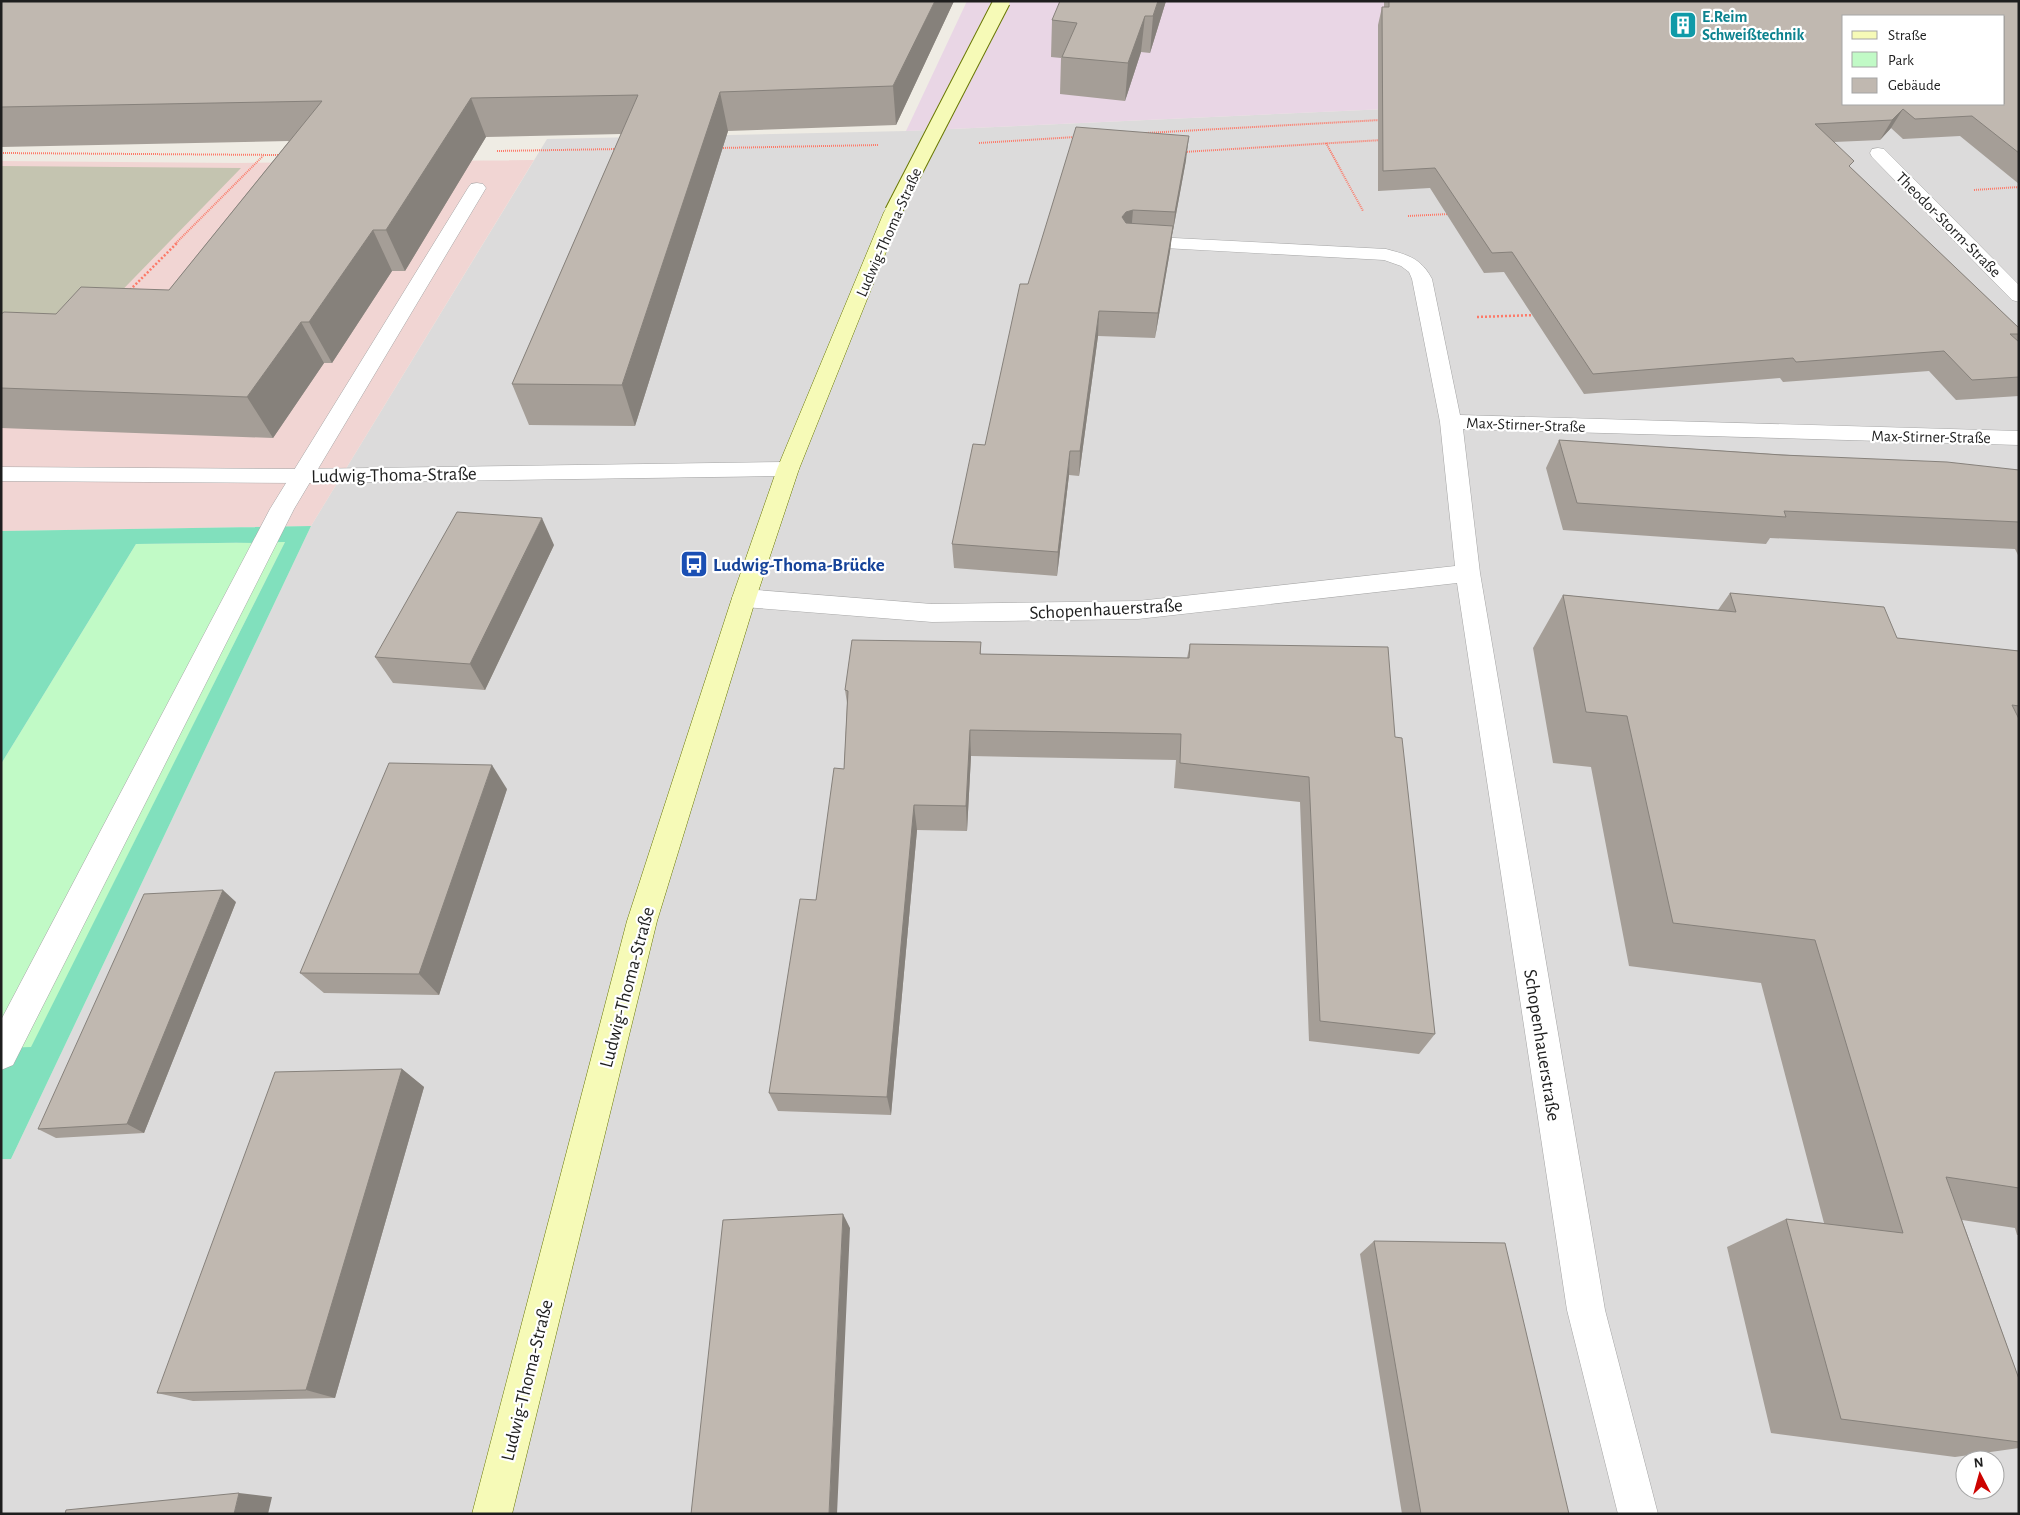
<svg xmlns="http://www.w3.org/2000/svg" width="2020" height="1515" font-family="'Alegreya Sans',sans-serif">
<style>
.residential{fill:#dcdbdb;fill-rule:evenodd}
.commercial{fill:#f1d5d3}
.industrial{fill:#e9d6e5}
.construction{fill:#c4c4b0}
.park{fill:#c1fac6}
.pitch{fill:#81e0bd}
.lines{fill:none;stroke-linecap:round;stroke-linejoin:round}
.lane-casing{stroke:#a5a5a5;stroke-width:1}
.street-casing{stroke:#a5a5a5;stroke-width:1}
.secondary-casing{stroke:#697803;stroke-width:1}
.path-far1{stroke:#fc7a69;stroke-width:2;stroke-dasharray:1 1;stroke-linecap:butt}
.path{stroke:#fc7a69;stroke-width:2.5;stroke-dasharray:2 2;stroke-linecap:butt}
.lane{fill:#fff;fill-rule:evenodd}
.street{fill:#fff;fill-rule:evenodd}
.secondary{fill:#f6fab7;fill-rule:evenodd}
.secondary-bridge-casing{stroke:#697803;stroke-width:18;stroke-linecap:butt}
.secondary-bridge{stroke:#f6fab7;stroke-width:16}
.wall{fill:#a59e97}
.shaded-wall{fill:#86817b}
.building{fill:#c0b8b0;stroke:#86817b;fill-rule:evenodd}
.labels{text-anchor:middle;stroke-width:4.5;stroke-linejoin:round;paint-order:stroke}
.far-culture-label{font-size:16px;font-weight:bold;fill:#0d838f;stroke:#fff;text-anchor:start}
.far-street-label{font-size:16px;fill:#1e1e1e;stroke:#fff}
.street-label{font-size:19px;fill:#1e1e1e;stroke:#fff}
.transit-label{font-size:19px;font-weight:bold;fill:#164399;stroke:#fff;text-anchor:start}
</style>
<rect width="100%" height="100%" fill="#efece4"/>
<path class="residential" d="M2019,74V1514H1V1159H11L311,526L547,139L906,131L1387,109L2004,104ZM1965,1460H1995V1490H1965Z"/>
<path class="commercial" d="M534,160L311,526L1,531V161L237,163Z"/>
<path class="industrial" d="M967,1H2019L2004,16H1844L1387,109L906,131Z"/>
<path class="construction" d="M1,166L241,168L99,314L1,375Z"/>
<path class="park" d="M285,542L31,1048H1V764L136,544Z"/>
<path class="pitch" d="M311,526L11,1159H1V1048L31,1047L285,542L136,544L1,764V531Z"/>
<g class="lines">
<g class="lane-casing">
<path id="lane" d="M477,183L483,184L486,188L294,509L13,1065L1,1070V1020L270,509L468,188L471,184Z"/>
</g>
<g class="street-casing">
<path id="street" d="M1878,148L1884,149L2019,285V302L2012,300L1872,157L1870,153L1872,149Z
M1135,236L1386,249C1408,255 1421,258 1432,279L1460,415L2019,431V445L1463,429L1480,573L1605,1310L1658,1514H1618L1567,1310L1457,583L1138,619L932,622L744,607L735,604L732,598L735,592L744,589L932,604L1138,601L1455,566L1440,422L1412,279L1409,272L1401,266L1384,260L1128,246L1126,242L1128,238Z
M788,462L796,464L799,469L796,474L788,476L301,483L1,481V467L301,469Z"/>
</g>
<g class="secondary-casing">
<path id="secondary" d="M893,207L899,208L902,212L799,469L756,598L657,921L512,1514H472L627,921L732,598L777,469L884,212L887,208Z"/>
</g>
<path class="path-far1" d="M1146,133L1380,120
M979,143L1075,137
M1326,143L1363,211
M719,148L878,145
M497,151L618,149
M1183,152L1382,140
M1,153L281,155
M1974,190L2019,187
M1408,216L1449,214
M175,244L263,156"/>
<path class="path" d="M130,290L177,243
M1477,317L1536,315"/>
<use href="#lane" class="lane"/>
<use href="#street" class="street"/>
<use href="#secondary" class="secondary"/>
<g class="secondary-bridge-casing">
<path id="secondary-bridge" d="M893,212L1002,1"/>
</g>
<use href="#secondary-bridge" class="secondary-bridge"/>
</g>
<path class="wall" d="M1,1H954L896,125L728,131L635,426L529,425L512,384L621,134L486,137L405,271H392L332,363H324L273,438L1,428V314H56L169,290L289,141L1,147Z
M1166,1L1150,53L1141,52L1125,101L1060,94L1061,58L1051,57L1052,20Z
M1384,1H2019V184L1960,136L1903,139L1891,128L1880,140L1834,142L1850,167L2019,328V340L2018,341L2019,342V396L1956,400L1929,371L1783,382L1780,378L1584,394L1504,272L1484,273L1430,188L1378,191V25L1382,7H1384Z
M1186,160L1172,236L1170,251L1155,338L1098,336L1079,476L1069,475L1057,576L954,568L952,544L985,445L1028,284Z
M1559,440L2019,470V557L2015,549L1770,538L1766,544L1563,530L1546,468Z
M554,545L485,690L393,683L375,657Z
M1730,593L1897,638L2019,651V1235H2017L2015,1228L1962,1220L2019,1379V1448L1955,1457L1771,1433L1727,1247L1786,1219L1824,1223L1761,983L1629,966L1591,767L1553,763L1533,648L1563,595L1718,610Z
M981,642V654L1187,658L1190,644L1395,737L1435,1034L1419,1054L1309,1041L1300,802L1174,788L1176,760L971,756L967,831L917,830L891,1115L778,1111L769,1093L816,900L844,769L847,703L845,690Z
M507,789L439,995L324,993L300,973Z
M236,902L144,1133L56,1138L38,1129Z
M402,1069L424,1087L335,1398L193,1401L157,1393Z
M1374,1241L1569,1514H1402L1360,1254Z"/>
<path class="shaded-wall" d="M935,1H954L896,125L893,86Z
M1158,1H1166L1150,53L1153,16Z
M1145,16L1141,52L1125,101L1128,63Z
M720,92L728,131L635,426L622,385Z
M471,98L486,137L405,271L386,230Z
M1903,109L1891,128L1880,140L1892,120Z
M1189,136L1186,160L1172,236L1175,212Z
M1133,210L1131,234L1122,217L1126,212Z
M1173,226L1170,251L1155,338L1158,313Z
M373,230L392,271L332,363L309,322Z
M1099,311L1098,336L1079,476L1080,451Z
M301,322L324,363L273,438L247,397Z
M1070,451L1069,475L1057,576L1058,552Z
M542,518L554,545L485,690L470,664Z
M970,730L971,756L967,831L966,806Z
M492,765L507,789L439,995L419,974Z
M914,805L917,830L891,1115L887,1097Z
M223,890L236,902L144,1133L127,1124Z
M402,1069L424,1087L335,1398L306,1390Z
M843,1214L850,1228L837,1514H829Z
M239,1493L272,1497L268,1514H234Z"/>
<path class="building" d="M1,1H935L893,86L720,92L622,385L512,384L638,95L471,98L386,230H373L309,322H301L247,397L1,388V314L4,312L56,314L81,287L169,290L322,101L1,107Z
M1060,1H1158L1153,16H1145L1128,63L1062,57L1077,23L1052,20Z
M1389,1H2019V153L1972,116L1915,119L1903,109L1892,120L1815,124L1854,161L1849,166L2019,328V334H2010L2019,342V377L1972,380L1944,351L1796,362L1793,358L1593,374L1512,252L1492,253L1435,168L1383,171L1382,7H1389ZM1844,16H2004V104H1844Z
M1076,127L1189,136L1175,212L1133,210L1126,212L1122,217L1126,223L1173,226L1158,313L1099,311L1080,451H1070L1058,552L952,544L973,444L985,445L1020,284H1028Z
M1559,440L1782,455L1947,462L2019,470V522L1784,511L1786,517L1577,503Z
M457,512L542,518L470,664L375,657Z
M1730,593L1884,607L1897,638L2019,651V706L2012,705L2019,719V1188L1946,1177L2019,1379V1442L1841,1419L1786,1219L1903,1233L1815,940L1673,923L1627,716L1586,712L1563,595L1736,612Z
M852,640L981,642L980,654L1189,658L1190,644L1388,647L1395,737L1402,738L1435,1034L1320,1021L1309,777L1180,763L1181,734L970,730L966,806L914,805L887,1097L769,1093L800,899L816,900L834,768L844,769L848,691L845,690Z
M389,763L492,765L419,974L300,973Z
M223,890L127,1124L38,1129L144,894Z
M402,1069L306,1390L157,1393L275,1072Z
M843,1214L829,1514H691L723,1220Z
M1374,1241L1505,1243L1569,1514H1421Z
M239,1493L234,1514H65L66,1510Z"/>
<defs>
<g id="building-square" transform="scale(1.4375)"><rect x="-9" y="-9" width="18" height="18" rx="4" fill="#0f9aa8" stroke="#fff"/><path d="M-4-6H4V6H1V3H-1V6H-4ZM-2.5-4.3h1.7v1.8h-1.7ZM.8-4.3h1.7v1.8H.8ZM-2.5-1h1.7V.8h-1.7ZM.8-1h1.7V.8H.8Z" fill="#fff"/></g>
<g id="bus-square" transform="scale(1.4375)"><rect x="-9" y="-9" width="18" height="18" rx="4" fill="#1a4fb4" stroke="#fff"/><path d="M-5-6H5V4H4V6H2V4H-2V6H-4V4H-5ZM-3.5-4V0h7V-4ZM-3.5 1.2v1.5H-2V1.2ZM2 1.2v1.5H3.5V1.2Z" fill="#fff"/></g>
</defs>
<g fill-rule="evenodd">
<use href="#building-square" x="1683" y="25"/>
<use href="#bus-square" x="694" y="564"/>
</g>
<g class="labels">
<g class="far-culture-label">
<text x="1702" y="22">E.Reim<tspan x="1702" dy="18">Schweißtechnik</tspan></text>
</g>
<g class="far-street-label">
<text transform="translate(1949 224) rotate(45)" y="6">Theodor-Storm-Straße</text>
<text transform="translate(888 232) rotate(-66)" y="6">Ludwig-Thoma-Straße</text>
<text transform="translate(1526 424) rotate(2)" y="6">Max-Stirner-Straße</text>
<text transform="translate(1931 436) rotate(1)" y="6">Max-Stirner-Straße</text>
</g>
<g class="street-label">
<text transform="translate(394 474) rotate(-1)" y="7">Ludwig-Thoma-Straße</text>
<text transform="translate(1106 608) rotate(-3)" y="7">Schopenhauerstraße</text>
<text transform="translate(626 987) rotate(-75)" y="7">Ludwig-Thoma-Straße</text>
<text transform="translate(1543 1045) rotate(81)" y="7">Schopenhauerstraße</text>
<text transform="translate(526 1380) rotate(-76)" y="7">Ludwig-Thoma-Straße</text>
</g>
<g class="transit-label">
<text x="713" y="571">Ludwig-Thoma-Brücke</text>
</g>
</g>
<rect width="2020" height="1515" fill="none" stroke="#1e1e1e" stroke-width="5"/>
<rect x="1842" y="15" width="162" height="90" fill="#ffffff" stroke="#a5a5a5"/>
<rect x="1852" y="31" width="25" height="8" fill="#f6fab7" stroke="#a5a5a5"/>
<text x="1888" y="40" font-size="15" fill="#1e1e1e">Straße</text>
<rect x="1852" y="52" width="25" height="15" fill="#c1fac6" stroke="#a5a5a5"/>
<text x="1888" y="65" font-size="15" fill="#1e1e1e">Park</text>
<rect x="1852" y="78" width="25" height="15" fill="#c0b8b0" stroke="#a5a5a5"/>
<text x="1888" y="90" font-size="15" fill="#1e1e1e">Gebäude</text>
<g transform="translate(1980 1475) rotate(354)"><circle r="24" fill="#ffffff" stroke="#a5a5a5"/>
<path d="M0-4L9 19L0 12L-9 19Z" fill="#cd0300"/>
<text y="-8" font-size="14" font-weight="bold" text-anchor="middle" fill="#1e1e1e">N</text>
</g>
</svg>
